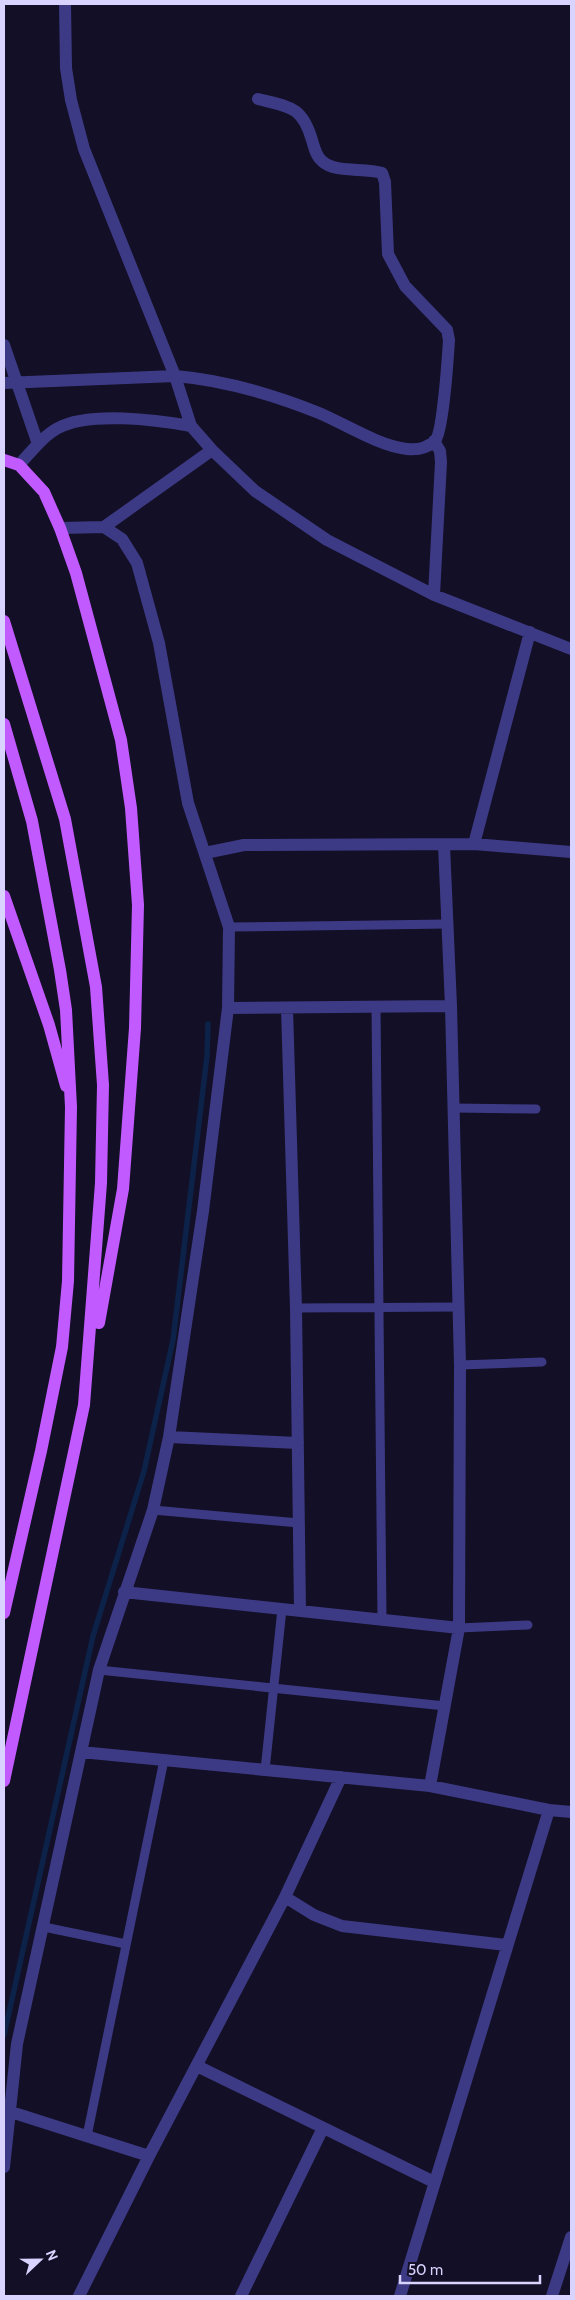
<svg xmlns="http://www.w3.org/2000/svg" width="575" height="2300" font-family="Cabin,sans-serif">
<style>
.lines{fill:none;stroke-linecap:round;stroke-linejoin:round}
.stream{stroke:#0c2248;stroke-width:5.5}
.service{stroke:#3d3a85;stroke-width:9}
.minor{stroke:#3d3a85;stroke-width:12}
.primary{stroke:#c25bff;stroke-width:12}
</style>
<rect width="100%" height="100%" fill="#130f26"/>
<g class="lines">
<path class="stream" d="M4,2035L93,1636L144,1471L173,1340L207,1056L208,1024"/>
<path class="service" d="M229,927L447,924
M376,1007L382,1620
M454,1108L536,1109
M296,1308L458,1307
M460,1365L542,1362
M153,1510L299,1523
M459,1628L528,1625
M99,1670L445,1706
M265,1770L282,1609
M44,1927L126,1944
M87,2136L164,1760"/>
<path class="minor" d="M258,99C290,107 302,106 312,140C314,147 316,156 322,161C336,174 364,167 382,173L385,182L388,254L405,286L447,330L449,340C448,356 443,433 435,441C427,448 416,450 407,449C379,446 345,424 319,413C274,395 224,380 175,376L191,426L212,450L255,491L327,540L434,595L571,649
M4,345L38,444
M4,383L175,376L84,149L71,100L66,68L65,4
M19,465C31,452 43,436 58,428C89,411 157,420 191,426
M104,527L212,450
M434,595L441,462L440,451L434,441
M474,844L530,632
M205,853L244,845L474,844L571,852
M228,1008L451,1006
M287,1008L296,1308L300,1611
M169,1437L298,1443
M124,1592L459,1628
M81,1752L430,1786L549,1810L571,1812
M430,1786L459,1628L460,1365L451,1006L444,845
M285,1897L314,1915L342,1926L506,1945
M197,2066L434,2182
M11,2112L149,2156
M4,2167L17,2044L99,1670L153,1510L169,1437L203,1211L228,1008L229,927L188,803L159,643L137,563L122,539L104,527L60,528
M79,2296L149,2156L285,1897L341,1777
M241,2296L323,2128
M400,2296L549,1810
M552,2296L571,2237"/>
<path class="primary" d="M4,460L19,465L44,492L60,528L76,573L121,740L131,808L138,905L135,1028L123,1189L99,1323
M4,621L65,819L96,987L103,1085L101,1183L84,1405L4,1781
M4,724L32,821L60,970L66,1010L71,1107L68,1281L62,1347L41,1451L4,1613
M4,896L49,1025L66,1086"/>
</g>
<rect width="575" height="2300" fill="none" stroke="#d9d4ff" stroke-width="10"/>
<g transform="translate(40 2260) rotate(68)" stroke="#130f26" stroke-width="4" paint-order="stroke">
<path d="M0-4L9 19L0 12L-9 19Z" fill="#d9d4ff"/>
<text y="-8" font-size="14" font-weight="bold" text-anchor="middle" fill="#d9d4ff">N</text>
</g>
<path d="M400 2275v8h140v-8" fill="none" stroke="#d9d4ff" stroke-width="2.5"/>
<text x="408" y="2275" font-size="15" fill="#d9d4ff" stroke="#130f26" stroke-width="4" paint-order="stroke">50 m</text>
</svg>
